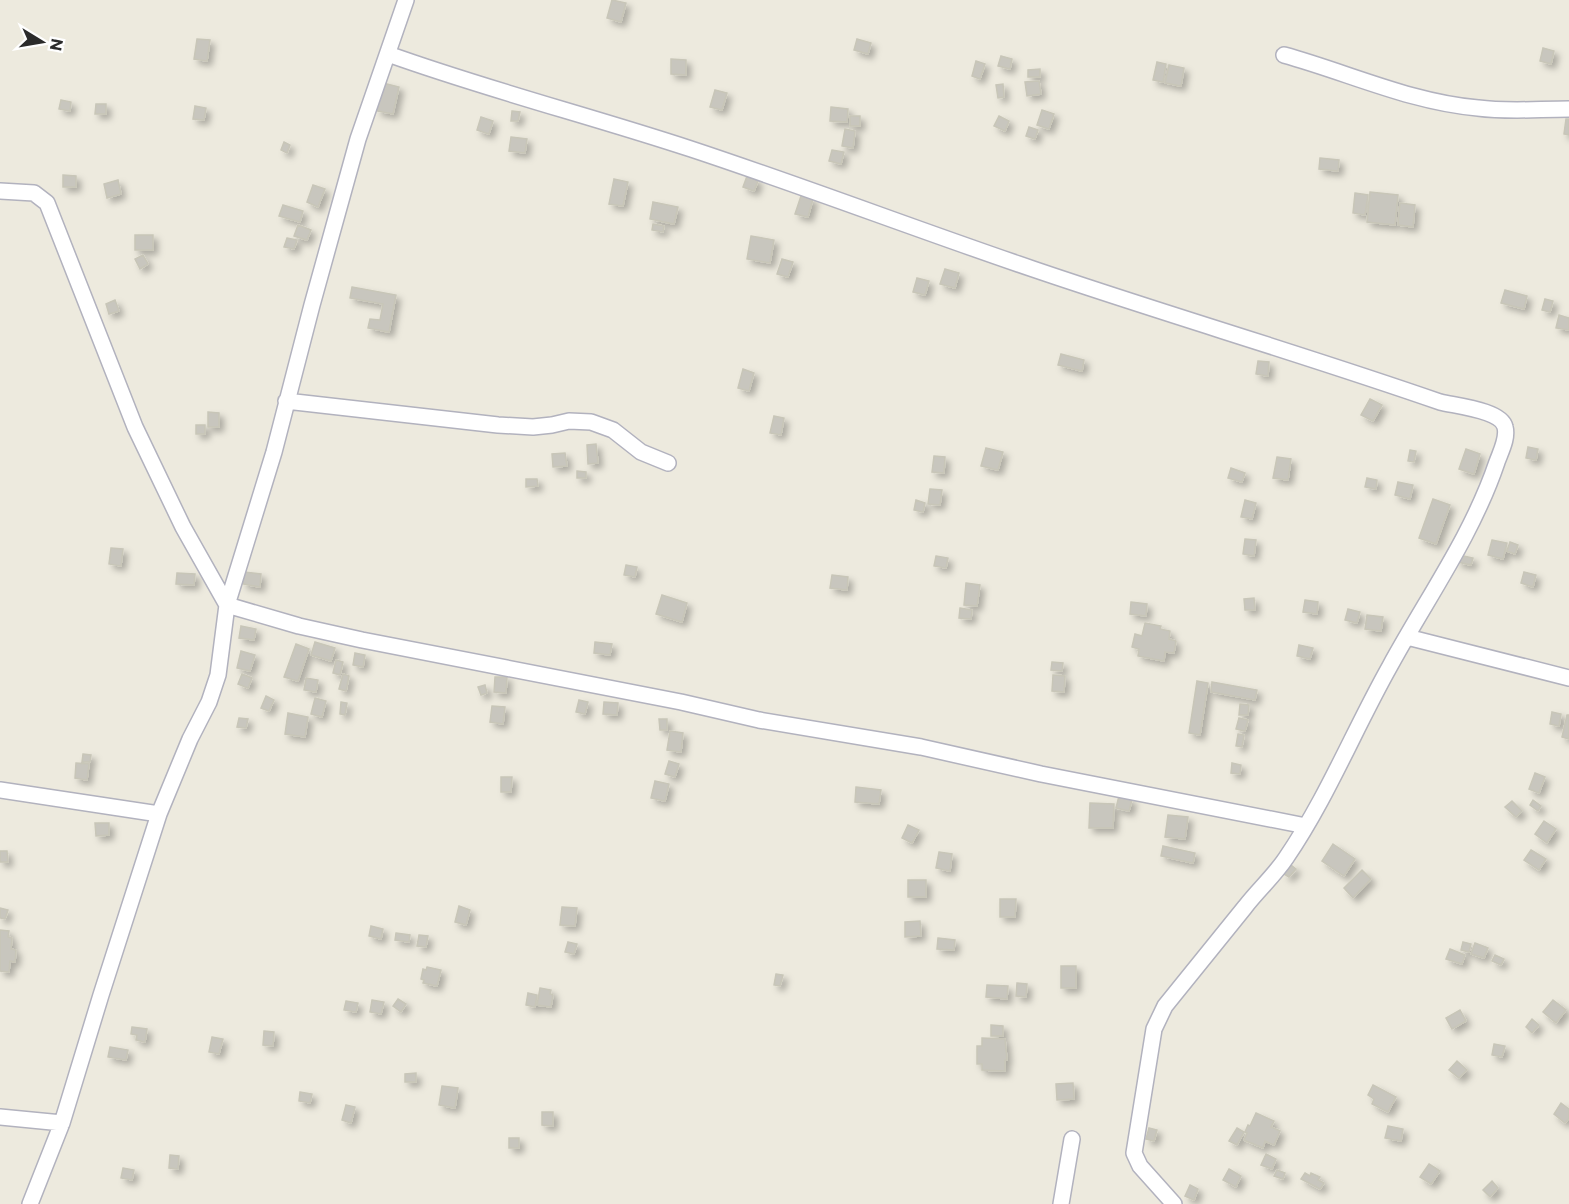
<svg xmlns="http://www.w3.org/2000/svg" width="1569" height="1204" font-family="Commissioner,sans-serif">
<style>
.building{fill:#c8c6be;stroke:#c8c6b8;stroke-width:1.5;filter:url(#shadow)}
.lines{fill:none;stroke-linecap:round;stroke-linejoin:round}
.minor-casing{stroke:#b2b2be;stroke-width:18}
.minor{stroke:#fff;stroke-width:15}
</style>
<defs>
<filter id="shadow"><feDropShadow dx="4.5" dy="4.5" stdDeviation="3" flood-color="#0004"/></filter>
</defs>
<rect width="100%" height="100%" fill="#edeade"/>
<path class="building" d="M612,0L626,3L621,22L607,18Z
M197,39L210,40L207,61L194,59Z
M857,39L871,43L868,54L854,50Z
M1543,48L1554,51L1551,64L1540,61Z
M1001,56L1012,59L1010,69L998,66Z
M671,59L686,60V75L671,74Z
M976,61L985,64L980,79L972,76Z
M1157,62L1166,64L1163,82L1153,80Z
M1169,65L1184,68L1181,86L1165,83Z
M1040,69V77H1028V70Z
M1039,81L1041,94L1027,96L1025,82Z
M383,83L399,87L393,114L377,111Z
M1003,84L1004,97L998,98L996,85Z
M715,90L727,93L722,110L710,107Z
M61,100L71,102L70,111L59,109Z
M96,104H106V114H95Z
M195,106L206,108L204,120L193,119Z
M831,107L848,109L847,122L830,121Z
M1042,110L1054,114L1049,129L1037,125Z
M512,111L520,112L518,121H511Z
M850,116H860V126H850Z
M999,116L1009,121L1005,131L994,126Z
M481,117L493,121L489,134L477,130Z
M1566,119H1569V135L1564,134Z
M1029,127L1038,130L1035,139L1026,136Z
M845,129L855,131L853,148L842,146Z
M511,137L527,139L525,153L509,151Z
M284,142L290,145L287,153L281,150Z
M832,150L844,152L841,164L829,161Z
M1320,158L1339,160L1338,171L1319,169Z
M63,175L76,176V187H63Z
M747,176L758,181L754,191L743,187Z
M614,179L628,182L623,206L609,204Z
M118,180L121,194L107,198L104,184Z
M313,185L325,189L318,207L307,202Z
M1370,192L1398,195L1395,225L1367,222Z
M1355,193L1368,195L1365,215L1353,213Z
M801,196L813,199L808,217L795,214Z
M653,202L678,207L674,224L650,219Z
M1400,203L1415,205L1413,227L1398,225Z
M283,205L303,211L300,222L279,216Z
M653,224L664,226L663,232L652,230Z
M298,225L311,230L307,240L294,236Z
M135,235H153V250H135Z
M751,236L774,240L770,263L747,259Z
M287,238L297,240L294,249L284,247Z
M143,255L148,264L140,269L135,259Z
M782,259L793,262L788,277L777,274Z
M945,269L959,273L955,288L940,284Z
M917,278L929,281L925,295L913,292Z
M352,287L396,295L389,332L368,328L370,319L380,320L383,304L350,298Z
M1505,290L1527,296L1524,309L1501,303Z
M1545,299L1553,301L1550,312L1542,310Z
M115,300L119,311L109,314L106,304Z
M1559,315L1569,318V330L1556,328Z
M1061,354L1084,360L1082,371L1058,365Z
M1258,361L1269,362L1268,376L1256,374Z
M743,369L754,373L749,391L738,388Z
M1370,399L1382,405L1373,421L1361,415Z
M208,412L219,413V427H208Z
M774,416L784,418L781,435L770,433Z
M196,425H205V434H196Z
M596,444L598,463L588,464L587,445Z
M1528,447L1538,449L1536,460L1526,458Z
M986,448L1003,452L998,470L981,466Z
M1466,449L1480,454L1474,474L1459,469Z
M1410,450L1416,451L1414,462L1408,461Z
M565,453L567,466L553,467L552,454Z
M934,456L945,457L944,473L932,472Z
M1277,457L1291,459L1288,480L1273,478Z
M1231,468L1245,473L1242,482L1228,478Z
M577,471L586,472V478H577Z
M1367,478L1377,480L1376,489L1365,487Z
M526,479H537L538,486L526,487Z
M1398,482L1413,485L1410,499L1395,495Z
M930,489L942,490L940,505L928,504Z
M1433,499L1450,505L1436,544L1419,538Z
M916,500L925,503L923,512L914,510Z
M1245,500L1256,503L1252,519L1241,517Z
M1245,539L1256,540L1254,556L1243,554Z
M1492,540L1507,543L1503,559L1488,555Z
M1510,542L1518,545L1515,554L1507,551Z
M111,548L123,549L121,566L109,564Z
M1459,555L1473,558L1471,565L1457,562Z
M936,556L948,558L946,568L934,566Z
M626,565L637,567L635,577L624,575Z
M244,572L261,574L260,587L243,584Z
M1524,572L1536,575L1533,587L1521,583Z
M177,573L195,574L194,585L176,584Z
M832,575L848,577L847,590L830,588Z
M966,583L980,585L977,606L964,605Z
M662,595L687,603L682,622L656,614Z
M1254,598L1255,610H1245L1244,599Z
M1305,600L1318,602L1317,614L1303,612Z
M1131,602L1147,604L1146,616L1130,614Z
M960,608L972,610L971,619L959,618Z
M1348,609L1360,612L1357,623L1345,620Z
M1367,615L1383,617L1381,631L1365,629Z
M1145,623L1161,626L1160,629L1170,631L1169,639L1176,641L1174,653L1165,652L1164,661L1138,656L1139,649L1132,647L1135,634L1142,636Z
M241,626L256,629L254,640L239,638Z
M315,642L335,648L331,661L311,655Z
M595,642L612,644L610,655L594,653Z
M296,644L309,649L298,681L284,677Z
M1299,645L1313,648L1310,659L1297,656Z
M241,651L255,655L250,671L237,668Z
M355,653L365,655L363,667L353,665Z
M336,660L343,662L340,675L333,673Z
M1052,662L1063,663L1062,671L1051,670Z
M242,674L252,678L248,688L238,684Z
M343,674L349,676L346,691L339,689Z
M1053,675L1065,676L1064,692L1052,691Z
M495,677H507L506,693L494,692Z
M306,678L318,680L316,692L304,690Z
M1197,681L1208,683L1200,735L1189,733Z
M1212,682L1257,690L1255,700L1211,692Z
M485,685L487,693L481,695L478,687Z
M266,696L274,700L269,711L261,708Z
M315,698L326,701L322,717L311,714Z
M579,700L588,702L585,714L576,712Z
M341,702L347,703L345,715L340,714Z
M604,702L618,703L617,715L603,714Z
M1240,704L1249,705L1248,715H1239Z
M492,706L505,707L503,724L490,722Z
M1552,712L1561,714L1559,726L1550,724Z
M288,713L308,717L305,737L285,734Z
M1567,715H1569V739L1562,737Z
M239,718L248,719L246,728L237,727Z
M1239,718L1248,720L1245,731L1236,729Z
M659,719H667V730H660Z
M670,731L683,733L681,752L667,750Z
M1238,734L1244,735L1242,747L1236,746Z
M83,754L91,755L90,762H82Z
M669,761L679,764L675,777L665,774Z
M76,763L89,764L87,780L75,778Z
M1232,763L1241,765L1240,774L1231,773Z
M1535,773L1545,777L1539,793L1529,789Z
M501,777H512L511,792H501Z
M655,781L669,784L665,801L651,798Z
M856,787L881,790L879,804L855,802Z
M1119,796L1132,800L1129,811L1116,808Z
M1533,800L1541,806L1538,811L1530,805Z
M1512,801L1522,811L1516,817L1505,807Z
M1090,803L1114,804L1113,828H1089Z
M1168,815L1188,817L1185,839L1165,837Z
M1544,821L1556,829L1547,843L1535,834Z
M95,823H109V835L96,836Z
M908,825L919,830L912,843L902,838Z
M1333,844L1355,859L1344,876L1322,861Z
M1163,846L1195,853L1193,863L1161,856Z
M1531,850L1546,859L1539,870L1524,860Z
M0,851H7L8,862H0Z
M939,852L952,854L950,871L936,868Z
M1291,865L1296,869L1289,877L1284,874Z
M1362,870L1371,879L1353,898L1344,888Z
M908,880H926V897H908Z
M1000,899H1016L1015,917H1000Z
M459,906L470,910L466,925L455,922Z
M562,907L577,908L575,926L560,925Z
M0,908L8,910L5,919L0,918Z
M920,921L921,936L905,937V922Z
M371,926L383,929L381,939L369,936Z
M0,930L9,931L8,937L12,938L11,949L16,950L15,962L10,961L9,972L0,971Z
M396,933L410,935L409,942L395,940Z
M419,935L428,936L426,947L417,946Z
M938,938L955,940L954,950L937,949Z
M568,942L577,944L574,954L565,952Z
M1463,942L1471,944L1469,952L1461,950Z
M1475,943L1488,948L1484,958L1471,954Z
M1450,949L1465,955L1462,964L1446,959Z
M1495,955L1504,959L1501,965L1492,961Z
M1061,966H1076V988H1061Z
M427,967L441,970L437,986L423,983L424,980L421,979L423,969L426,970Z
M776,974L783,975L780,986L774,985Z
M1017,983L1027,984L1026,997L1016,996Z
M987,985L1008,986L1007,999L986,997Z
M540,988L551,990L550,994L553,995L551,1007L537,1005Z
M528,993L537,995L535,1007L526,1005Z
M398,999L406,1004L401,1012L393,1006Z
M372,1000L384,1002L381,1014L370,1012Z
M1553,1000L1566,1010L1556,1023L1543,1012Z
M346,1001L358,1003L356,1012L344,1010Z
M1460,1010L1466,1021L1452,1029L1446,1018Z
M1532,1019L1539,1025L1532,1033L1526,1027Z
M991,1025L1003,1026V1036H991Z
M132,1027L147,1029L145,1042L136,1040L137,1035L131,1034Z
M264,1031L274,1032L273,1046L263,1045Z
M212,1037L223,1039L219,1054L209,1052Z
M982,1038L1005,1039L1007,1060H1005V1071L982,1070V1064H977V1046H982Z
M1494,1044L1505,1046L1502,1057L1492,1055Z
M110,1047L128,1050L126,1060L108,1057Z
M1457,1061L1467,1070L1459,1078L1449,1070Z
M416,1073V1082H405V1074Z
M1073,1083L1074,1099L1057,1100L1056,1084Z
M1373,1085L1396,1097L1388,1112L1372,1104L1374,1099L1368,1095Z
M442,1086L458,1088L455,1108L439,1105Z
M300,1092L312,1094L310,1103L299,1101Z
M1561,1103L1569,1109V1118L1565,1123L1554,1114Z
M346,1105L355,1107L351,1123L342,1120Z
M542,1112H553V1126L542,1125Z
M1256,1113L1274,1121L1271,1127L1280,1131L1274,1145L1265,1141L1263,1148L1244,1140L1247,1133L1245,1132L1248,1125L1250,1126Z
M1388,1126L1403,1129L1401,1141L1385,1138Z
M1149,1128L1157,1130L1154,1141L1146,1139Z
M1237,1128L1244,1132L1237,1145L1229,1141Z
M509,1138H519V1148H509Z
M1266,1154L1276,1159L1272,1169L1261,1165Z
M170,1155L179,1156L178,1169L169,1168Z
M1429,1164L1440,1171L1431,1184L1420,1177Z
M123,1168L134,1170L132,1180L121,1178Z
M1229,1169L1241,1176L1236,1187L1223,1180Z
M1277,1170L1285,1173L1283,1179L1274,1176Z
M1305,1173L1310,1176L1311,1173L1320,1177L1318,1180L1324,1183L1320,1189L1301,1179Z
M1492,1181L1498,1188L1490,1197L1483,1190Z
M1190,1185L1198,1189L1194,1200L1185,1196Z"/>
<g class="lines">
<g class="minor-casing">
<path id="minor" d="M388,54C488,90 591,116 691,149C806,187 918,230 1033,269C1168,315 1305,355 1440,402C1455,406 1501,410 1505,427C1508,438 1501,451 1497,462C1472,536 1427,598 1390,666C1354,730 1327,798 1286,858C1274,876 1258,890 1245,907C1218,940 1192,973 1165,1006L1154,1029L1134,1153L1140,1166L1174,1204
M1284,55C1349,73 1410,102 1478,108C1508,112 1538,109 1569,109
M0,191L34,193L47,203L135,427L183,527L227,605L299,626L362,640L681,702L759,720L921,747L1041,774L1306,826
M286,401L498,425L533,427L552,425L569,421L591,422L613,430L641,452L668,463
M1407,637L1569,678
M0,790L159,814
M0,1117L62,1123
M30,1204L62,1123L101,995L159,814L190,739L209,702L218,675L227,605L274,452L312,305L358,139L406,0
M1061,1204L1072,1139"/>
</g>
<use href="#minor" class="minor"/>
</g>
<g transform="translate(42 42) rotate(101)" stroke="#ffffff" stroke-width="4.5" paint-order="stroke">
<path d="M0-4.5L10 22L0 15L-10 22Z" fill="#2b2b2b"/>
<text y="-9" font-size="16" font-weight="bold" text-anchor="middle" fill="#2b2b2b">N</text>
</g>
</svg>
